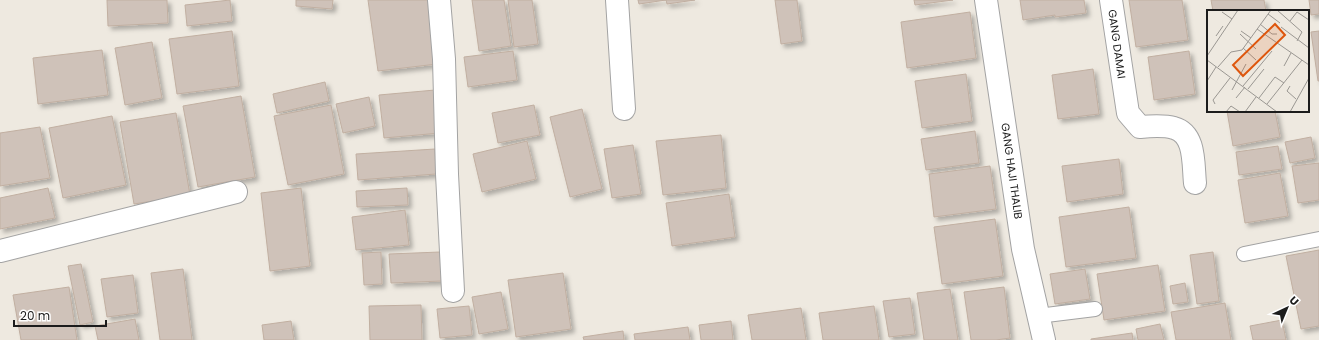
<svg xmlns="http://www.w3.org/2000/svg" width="1319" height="340" font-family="Poppins,sans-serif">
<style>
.building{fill:#cfc2b9;stroke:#c1afa1;filter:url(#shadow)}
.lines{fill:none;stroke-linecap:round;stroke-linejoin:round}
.lane-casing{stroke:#a3a3a3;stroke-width:16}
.street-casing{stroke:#a3a3a3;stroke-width:24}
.lane{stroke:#fff;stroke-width:14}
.street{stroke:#fff;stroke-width:22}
.labels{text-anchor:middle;stroke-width:3;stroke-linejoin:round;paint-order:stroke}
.street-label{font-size:11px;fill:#1c1c1c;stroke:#fff}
.inset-road{fill:none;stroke:#9a9792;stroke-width:1}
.view{fill:#de560d;fill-opacity:0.15;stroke:#de560d;stroke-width:2}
.inset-edge{fill:none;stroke:#1c1c1c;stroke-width:2}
</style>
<defs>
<filter id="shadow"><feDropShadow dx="3.5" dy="3.5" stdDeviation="2" flood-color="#0004"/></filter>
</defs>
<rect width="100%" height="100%" fill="#eee9e0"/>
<path class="building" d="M107,0H167L168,23L108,26Z
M230,0L232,21L187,26L185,5Z
M296,0H333L332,9L296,6Z
M368,0H428L437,64L378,71Z
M472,0H504L511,46L479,51Z
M508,0H532L538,44L514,47Z
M638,0H695L667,4L666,0L639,4Z
M775,0H797L802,41L781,44Z
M914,0H953L915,5Z
M1020,0H1084L1086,13L1055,17V15L1023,20Z
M1129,0H1182L1188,40L1136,47Z
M1211,0H1264L1266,11H1213Z
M1309,0H1319V14L1311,15Z
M970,12L976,58L907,68L901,22Z
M232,31L239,86L177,94L169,39Z
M1319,31V81H1318L1311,32Z
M152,42L162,98L125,105L115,48Z
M102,50L108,95L38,104L33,58Z
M513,51L517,80L468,87L464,57Z
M1189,51L1195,94L1154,100L1148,57Z
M1093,69L1099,114L1058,119L1052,75Z
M966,74L972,121L922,128L915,81Z
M325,82L329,101L277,113L273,94Z
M435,90L440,133L384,138L379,95Z
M241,96L255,177L198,187L183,106Z
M369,97L375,126L343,133L336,104Z
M331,105L344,174L288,185L274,116Z
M534,105L540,135L498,143L492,113Z
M582,109L602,189L570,197L550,117Z
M1227,111H1275L1280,137L1233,146Z
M176,113L190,195L134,204L120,122Z
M112,116L126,185L63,198L49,128Z
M40,127L50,178L0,186V133Z
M975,131L979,163L926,170L921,139Z
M721,135L726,188L663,195L656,141Z
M1311,137L1315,158L1290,163L1285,142Z
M527,141L536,179L482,192L473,154Z
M633,145L641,194L612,198L604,149Z
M1278,146L1282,169L1239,175L1236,152Z
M435,149L436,174L358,180L356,154Z
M1119,159L1123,194L1067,202L1062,166Z
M1319,163V200L1298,203L1292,166Z
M990,166L996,209L934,217L929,174Z
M1280,173L1288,216L1245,223L1238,180Z
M48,188L55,218L0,229V198Z
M301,188L310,266L270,271L261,193Z
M407,188L408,205L357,207L356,191Z
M729,194L735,237L672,246L666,203Z
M1129,207L1136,258L1066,267L1059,217Z
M405,210L409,245L356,250L352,217Z
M995,219L1003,276L942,284L934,227Z
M1319,250V326L1301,329L1286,256Z
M381,252L382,284L364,285L362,253Z
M440,252L442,281L391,283L389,254Z
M1213,252L1219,301L1197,304L1190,255Z
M81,264L93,322L80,325L68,266Z
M1158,265L1165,311L1104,320L1097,274Z
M183,269L192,340H160L151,273Z
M1085,269L1090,299L1055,304L1050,274Z
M563,273L571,329L516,337L508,280Z
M133,275L138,313L107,317L101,279Z
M1185,283L1188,302L1173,304L1170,286Z
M69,287L77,340H21L13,295Z
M1004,287L1010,338L996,340H971L964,292Z
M950,289L958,340H924L917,293Z
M501,292L508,329L479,334L472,297Z
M910,298L915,334L889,337L883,301Z
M1225,303L1231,340H1176L1171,312Z
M421,305L422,340H370L369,306Z
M469,306L472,335L440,338L437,309Z
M874,306L879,340H823L819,313Z
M801,308L806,340H752L748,315Z
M135,319L139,340H98L95,326Z
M1282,320L1286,340H1253L1250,326Z
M291,321L294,340H264L262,325Z
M731,321L733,340H701L699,325Z
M1160,324L1164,340H1138L1136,329Z
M688,327L690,340H635L634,334Z
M623,331L624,340H584L583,337Z
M1132,333L1133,340H1091V339Z"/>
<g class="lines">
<g class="lane-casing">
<path id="lane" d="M1244,254L1319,239
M1038,316L1095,309"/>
</g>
<g class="street-casing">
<path id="street" d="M439,0L444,59L447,174L453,291
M617,0L624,109
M986,0L1023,249L1044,340
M1111,0L1128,113L1140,127C1151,126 1164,125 1174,128C1196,134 1193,165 1195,183
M0,251L236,192"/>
</g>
<use href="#lane" class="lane"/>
<use href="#street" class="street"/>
</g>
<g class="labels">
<g class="street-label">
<text transform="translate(1117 44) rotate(82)" y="4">GANG DAMAI</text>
<text transform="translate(1012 171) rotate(82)" y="4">GANG HAJI THALIB</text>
</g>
</g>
<g transform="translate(1207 10)">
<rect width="102" height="102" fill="#eee9e0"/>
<path class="inset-road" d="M70,0L95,22L90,31M15,2L25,9M61,4L73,13M83,11L90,2L102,10M53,14L65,24H70M74,17L102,38M50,19L102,55M34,21L44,28M33,24L49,39M9,26L16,16M36,38L49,50M0,46L31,0M0,50L70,102M77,56L84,43M11,57L24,42L35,40L64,0M0,71L9,57M36,76L65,41M83,76L80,81L89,89M41,79L57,59M25,80L39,54M29,88L38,77M52,88L68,67L77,73M8,94L6,90L23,68M60,94L95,50M19,102L24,96L33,102M38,102L49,87M83,102L102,68"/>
<path class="view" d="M68,14L78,25L36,66L26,55Z"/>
<rect width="102" height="102" class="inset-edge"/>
</g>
<g transform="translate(1287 308) rotate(44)" stroke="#ffffff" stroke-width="3" paint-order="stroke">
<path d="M0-3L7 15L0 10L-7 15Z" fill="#1c1c1c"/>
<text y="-6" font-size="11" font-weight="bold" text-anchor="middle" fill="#1c1c1c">U</text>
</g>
<path d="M14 320v6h92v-6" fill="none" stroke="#1c1c1c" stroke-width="2"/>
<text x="20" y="320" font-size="12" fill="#1c1c1c" stroke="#ffffff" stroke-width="3" paint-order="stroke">20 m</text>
</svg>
